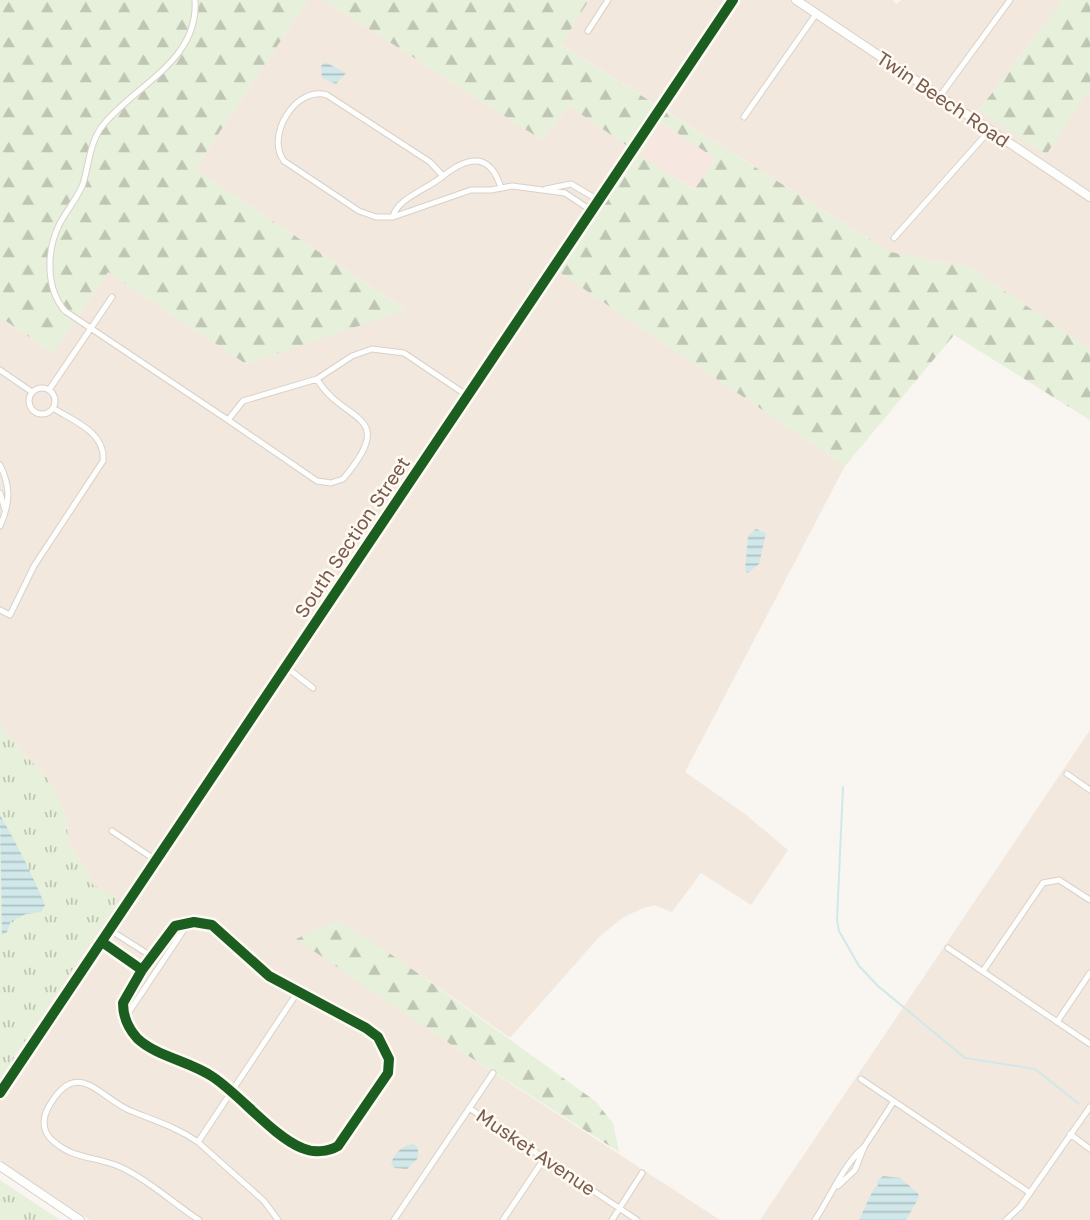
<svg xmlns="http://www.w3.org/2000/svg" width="1090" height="1220" font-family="'Golos Text',sans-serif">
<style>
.residential{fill:#f2e8de}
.commercial{fill:#f6e8e1}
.grass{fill:url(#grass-tufts)}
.forest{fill:url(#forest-firs);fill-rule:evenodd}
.water{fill:url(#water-rules)}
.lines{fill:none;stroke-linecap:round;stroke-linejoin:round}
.stream{stroke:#d0e8ea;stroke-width:2}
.street-casing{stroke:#d7d1cb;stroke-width:7}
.secondary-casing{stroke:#d9d2cb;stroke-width:10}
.street{stroke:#fefefd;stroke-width:5}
.secondary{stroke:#fefefd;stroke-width:8}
.cycleway-casing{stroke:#fffaf3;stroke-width:15}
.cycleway{stroke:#1b5e20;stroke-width:10}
.labels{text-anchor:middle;stroke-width:5;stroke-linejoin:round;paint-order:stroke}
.street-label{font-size:19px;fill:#7a5c4d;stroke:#fffaf3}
</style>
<defs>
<pattern id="grass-tufts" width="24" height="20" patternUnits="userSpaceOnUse" patternTransform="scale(1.75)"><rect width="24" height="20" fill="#e7f0db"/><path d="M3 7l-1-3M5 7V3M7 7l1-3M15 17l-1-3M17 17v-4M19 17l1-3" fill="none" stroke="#c0c6b4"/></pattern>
<pattern id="forest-firs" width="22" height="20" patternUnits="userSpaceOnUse" patternTransform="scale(1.75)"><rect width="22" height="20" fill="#e7f0db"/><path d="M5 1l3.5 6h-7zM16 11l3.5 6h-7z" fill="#c0c6b4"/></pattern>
<pattern id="water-rules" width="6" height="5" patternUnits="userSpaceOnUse" patternTransform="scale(1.75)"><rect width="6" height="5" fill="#d0e8ea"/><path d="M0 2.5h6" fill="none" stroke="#aebfc0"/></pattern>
</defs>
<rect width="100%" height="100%" fill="#f9f5f0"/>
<path class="residential" d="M308,0H324L542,140L569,106L630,147L550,266L845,466L685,772L745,814L788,850L751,905L701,873L672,912L654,905L641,909L622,918L599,937L510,1038L398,959L297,939L453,1046L720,1220H90L0,1160V1079L118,900L93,886L88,872L68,843L67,819L48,778L17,747L0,724V317L53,353L108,272L246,364L405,309L195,169Z
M589,0H893L896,4L902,0H1063L979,110L1046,154L1090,88V349L969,267L890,252L560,44Z
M1090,730V1220H760Z"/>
<path class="commercial" d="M660,122L716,158L695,190L639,156Z"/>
<path class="grass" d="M0,724L17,747L48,778L67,819L68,843L88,872L93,885L119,899L0,1079Z
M0,1180L60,1220H0Z"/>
<path class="forest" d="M0,0H308L195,169L406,310L246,364L108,272L53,353L0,317Z
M324,0H589L561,45L890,252L969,267L1090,349V420L954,335L845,466L550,266L629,147L569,106L542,140ZM661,122L716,159L694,190L640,156Z
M1063,0H1090V88L1046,155L979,110Z
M338,920L398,959L595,1101L613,1123L619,1152L453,1046L296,939Z"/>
<path class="water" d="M325,62L346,73L336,84L322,78L321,66Z
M756,529L766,533L759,564L748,573L745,571L748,536Z
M0,815C17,844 32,874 45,905L41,912L26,914L11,921L7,932L2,935Z
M413,1144L418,1148V1158L407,1169L395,1168L391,1164C394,1154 402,1145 413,1144Z
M883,1176L900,1178L918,1193L919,1197L906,1220H859L874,1188L878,1186L877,1181Z"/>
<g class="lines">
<path class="stream" d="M843,787L837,920L839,931L859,966L878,986L965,1058L1035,1069L1079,1104"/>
<g class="street-casing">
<path id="street" d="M195,0C199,60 137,84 104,124C90,140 89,164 83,184C77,199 66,211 59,225C46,252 46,289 65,311L228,420
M588,31L608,0
M940,96L1010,0
M744,117L816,14
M443,176C468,156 490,152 501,188
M546,189L571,184L600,201
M393,217C396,199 428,189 443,176L430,162L327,95C296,85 265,136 284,161L359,211L376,217H393L471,190H491L512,186L565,193L592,211
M894,238L990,130
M0,370L32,392
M317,379C343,424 400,412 343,479L331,483L317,481L228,420L243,401L317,379L352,356L372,349L404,353L468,396
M29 401a13 13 0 1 1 26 0a13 13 0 1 1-26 0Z
M49,390L112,297
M0,465C11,487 10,504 0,526
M0,493L5,510
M0,610L10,615L34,566L103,461C106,432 73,421 53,408
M286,667L313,688
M1067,774L1090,790
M112,831L157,861
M110,930L151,956
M102,942L142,970L123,1003C123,1016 128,1028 137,1038C157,1057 190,1061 213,1077C240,1095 274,1137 302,1148C313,1153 328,1152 338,1146L388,1073L389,1059L378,1037L366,1028L269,976L212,925L194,922L175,926L142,970
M948,948L1090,1044
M983,971L1043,883L1059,880L1090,900
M125,1018L189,922
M1057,1022L1090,973
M861,1079L1030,1193
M469,1108L637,1220
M1070,1134L1090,1149
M198,1142C176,1127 156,1121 131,1111C99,1098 77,1055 48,1108C43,1117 42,1129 50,1138C70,1159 93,1156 118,1166C146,1178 173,1203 199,1220
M864,1147L894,1101
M278,1220L264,1201L198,1142L297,993
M394,1220L493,1073
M503,1220L544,1159
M612,1220L642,1173
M815,1220C831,1196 843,1165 864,1147L855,1170L838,1186
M1006,1220L1020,1207L1090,1107"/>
</g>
<g class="secondary-casing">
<path id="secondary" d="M796,0L1090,197
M0,1093L733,0
M0,1166L80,1220"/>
</g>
<use href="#street" class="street"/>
<use href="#secondary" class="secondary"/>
<g class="cycleway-casing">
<path id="cycleway" d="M102,942L142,970L123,1003C123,1016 128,1028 137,1038C157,1057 190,1061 213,1077C240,1095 274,1137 302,1148C313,1153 328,1152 338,1146L388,1073L389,1059L378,1037L366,1028L269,976L212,925L194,922L175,926L142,970
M0,1093L733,0"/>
</g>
<use href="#cycleway" class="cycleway"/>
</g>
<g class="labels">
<g class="street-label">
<text transform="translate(943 99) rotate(34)" y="7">Twin Beech Road</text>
<text transform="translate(352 537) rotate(-56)" y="7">South Section Street</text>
<text transform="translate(536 1152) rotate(34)" y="7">Musket Avenue</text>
</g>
</g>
</svg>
